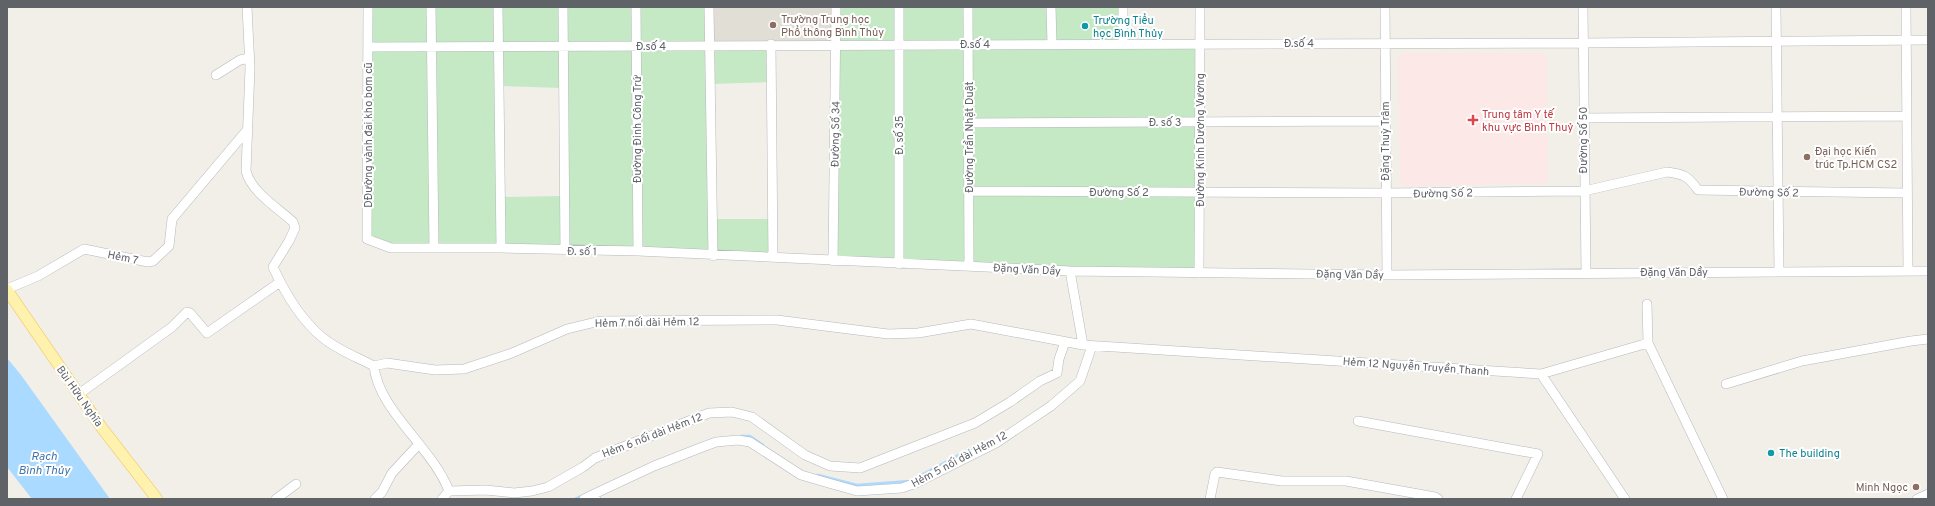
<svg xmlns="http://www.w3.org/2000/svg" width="1935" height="506" font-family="Overpass,sans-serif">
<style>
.education{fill:#e1ded6}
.medical{fill:#fce8e6}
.green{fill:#c5e8c5;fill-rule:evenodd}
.water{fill:#aadaff}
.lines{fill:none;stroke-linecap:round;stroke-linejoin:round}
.stream{stroke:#aadaff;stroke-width:2.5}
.minor-casing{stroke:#b5b8bc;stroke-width:10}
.major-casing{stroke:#f2c960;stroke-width:12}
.minor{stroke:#fff;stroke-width:9}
.major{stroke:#fff2af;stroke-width:11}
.education-dot{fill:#8d6e63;stroke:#fff;stroke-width:1.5}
.culture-dot{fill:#0f9aa8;stroke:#fff;stroke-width:1.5}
.health-dot{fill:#e0444e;stroke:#fff;stroke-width:1.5}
.labels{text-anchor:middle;stroke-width:4;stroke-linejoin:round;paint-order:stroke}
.education-label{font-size:11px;fill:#785e54;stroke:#fff;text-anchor:start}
.culture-label{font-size:11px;fill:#0d838f;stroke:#fff;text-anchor:start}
.street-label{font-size:11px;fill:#5f6368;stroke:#fff}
.health-label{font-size:11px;fill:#be3a42;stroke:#fff;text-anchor:start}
.water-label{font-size:12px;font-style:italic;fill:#4174aa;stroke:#fff}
</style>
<rect width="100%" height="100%" fill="#f1efe8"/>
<path class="education" d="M712,7H834V43H712Z"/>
<path class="medical" d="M1404,53H1547L1548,183L1404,186L1400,181L1398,58Z"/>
<path class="green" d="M367,7H709L710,45L771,44V82L711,84L713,219H773V258L391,248L367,239ZM499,86L563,88L564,196L500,197Z
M836,7H1121V44L1201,43L1199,273L833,261Z"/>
<path class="water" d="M7,358L21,375L110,499H32L7,467Z"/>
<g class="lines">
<path class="stream" d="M741,436H750L763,445
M818,475L857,485L910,481L968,450L981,446
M575,499L582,496"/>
<g class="minor-casing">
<path id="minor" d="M247,7L250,68L246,171C251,192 278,208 293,222L295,228L289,241L273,267C285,293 300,319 322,337C337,350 357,357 374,366
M368,7L367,239L391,248H501L638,251L1070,271L1387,275L1928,271
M431,7L434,248
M498,7L501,248
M563,7L565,250
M636,7L638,251
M709,7L713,256
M899,7V264
M968,7L969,266
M1051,7L1052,44
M1385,7L1387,275
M1583,7L1586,273
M1776,7L1779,272
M1906,7L1908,271
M771,44L773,258
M1123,44V7
M368,47L1583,43L1928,40
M216,75L240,60L249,58
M1583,118L1906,116
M969,123L1385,121
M969,191L1386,193L1584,191L1667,172C1684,174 1688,176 1698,190L1906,193
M833,261L836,7
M1070,271L1083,345L1541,374L1648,343L1723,499
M1199,273L1200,7
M7,289L38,276L84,249L148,262L153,261L169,246L172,219L248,129
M1647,304L1648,343
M1541,374L1625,499
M1726,384L1802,361L1911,341L1928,339
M79,394L172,327L187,312L190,313L207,333L280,282
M1358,421L1538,454L1516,499
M449,491L486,490L514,493L532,491L548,487L583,467L595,458L709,413L732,412L752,417L805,455L830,466L860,468L975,423L1010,402L1040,381L1057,373L1059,359L1065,342
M592,495L654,466L700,448L716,442L738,440L750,442L801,475L832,484L857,491L902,488L916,483L996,443L1051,406L1080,381L1092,346
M276,499L296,484
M375,499L382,492L392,473L419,444
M442,499L449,491C433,448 378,410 374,366L387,363L435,370L464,369L512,353L567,329L600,321L777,320L888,334L918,333L971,324L1083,345
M584,499L592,495L596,499
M1210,499L1215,474L1217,472L1282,481H1346L1435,497L1438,499
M1917,499L1928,494"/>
</g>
<g class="major-casing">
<path id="major" d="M7,290L102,428L157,499"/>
</g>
<use href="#minor" class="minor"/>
<use href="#major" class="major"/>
</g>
<g class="education-dot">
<circle cx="773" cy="25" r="4"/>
<circle cx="1807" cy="157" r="4"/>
<circle cx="1916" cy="487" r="4"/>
</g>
<g class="culture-dot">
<circle cx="1085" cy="26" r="4"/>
<circle cx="1771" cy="453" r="4"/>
</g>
<path class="health-dot" d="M1471 114h4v4h4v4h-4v4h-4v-4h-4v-4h4z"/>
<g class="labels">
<g class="education-label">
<text x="781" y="23">Trường Trung học<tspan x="781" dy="13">Phổ thông Bình Thủy</tspan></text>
<text x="1815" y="155">Đại học Kiến<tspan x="1815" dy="13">trúc Tp.HCM CS2</tspan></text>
<text x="1908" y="491" text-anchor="end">Minh Ngọc</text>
</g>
<g class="culture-label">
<text x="1093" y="24">Trường Tiểu<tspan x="1093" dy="13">học Bình Thủy</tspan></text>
<text x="1779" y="457">The building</text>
</g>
<g class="street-label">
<text x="1299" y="47">Đ.số 4</text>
<text x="975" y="48">Đ.số 4</text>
<text x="651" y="50">Đ.số 4</text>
<text x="1165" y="126">Đ. số 3</text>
<text transform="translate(637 129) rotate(-90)" y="4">Đường Đinh Công Trứ</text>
<text transform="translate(835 134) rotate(-89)" y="4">Đường Số 34</text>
<text transform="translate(368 135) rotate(-90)" y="4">DĐường vành đai kho bom cũ</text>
<text transform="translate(899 135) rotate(-90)" y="4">Đ. số 35</text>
<text transform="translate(969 137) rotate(-90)" y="4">Đường Trần Nhật Duật</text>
<text transform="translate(1200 140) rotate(-90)" y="4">Đường Kinh Dương Vương</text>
<text transform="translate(1583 140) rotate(-90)" y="4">Đường Số 50</text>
<text transform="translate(1385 141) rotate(-90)" y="4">Đặng Thuỳ Trâm</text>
<text x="1119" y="196">Đường Số 2</text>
<text transform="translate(1769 192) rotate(1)" y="4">Đường Số 2</text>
<text transform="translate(1443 193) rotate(-1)" y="4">Đường Số 2</text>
<text transform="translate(582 251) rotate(1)" y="4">Đ. số 1</text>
<text transform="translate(123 257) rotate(12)" y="4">Hẻm 7</text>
<text transform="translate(1027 269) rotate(3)" y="4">Đặng Văn Dầy</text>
<text x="1674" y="276">Đặng Văn Dầy</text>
<text transform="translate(1350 274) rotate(1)" y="4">Đặng Văn Dầy</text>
<text transform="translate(647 322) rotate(-1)" y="4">Hẻm 7 nối dài Hẻm 12</text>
<text transform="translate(1416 366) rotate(4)" y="4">Hẻm 12 Nguyễn Truyền Thanh</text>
<text transform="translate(80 396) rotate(55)" y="4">Bùi Hữu Nghĩa</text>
<text transform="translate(652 435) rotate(-21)" y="4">Hẻm 6 nối dài Hẻm 12</text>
<text transform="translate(959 459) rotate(-28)" y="4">Hẻm 5 nối dài Hẻm 12</text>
</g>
<g class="health-label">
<text x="1482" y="118">Trung tâm Y tế<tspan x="1482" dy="13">khu vực Bình Thuỷ</tspan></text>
</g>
<g class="water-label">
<text x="44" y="460">Rạch<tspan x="44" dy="14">Bình Thủy</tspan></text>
</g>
</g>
<rect width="1935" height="506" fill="none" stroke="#5f6368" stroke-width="16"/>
</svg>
